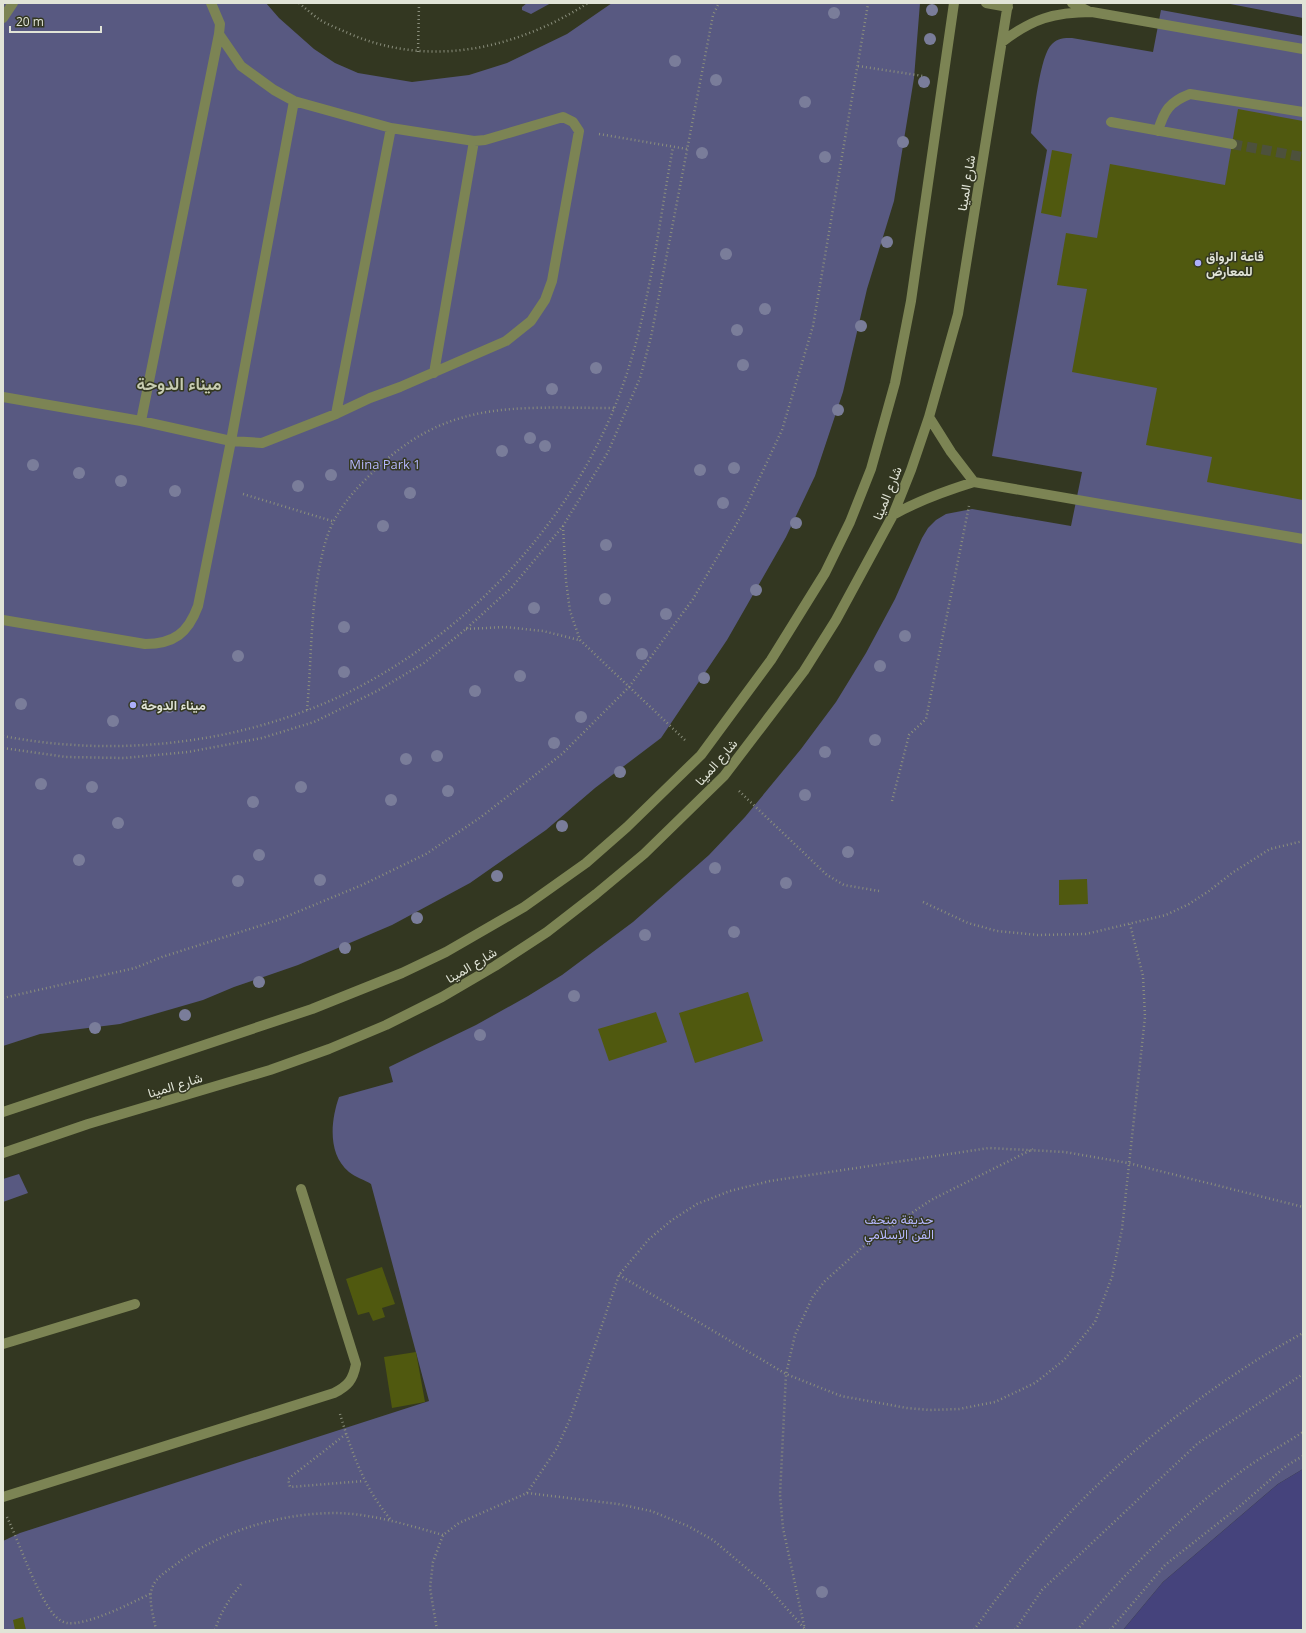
<svg xmlns="http://www.w3.org/2000/svg" width="1306" height="1633" font-family="'Open Sans',Vazirmatn,sans-serif">
<style>
.green{fill:#585981}
.water{fill:#45437c}
.building{fill:#50590f}
.lines{fill:none;stroke-linecap:round;stroke-linejoin:round}
.minor-tunnel{stroke:#4d513c;stroke-width:10;stroke-dasharray:10 5;stroke-linecap:butt}
.path{stroke:#8b8f7d;stroke-width:2.5;stroke-dasharray:1 3;stroke-linecap:butt}
.minor{stroke:#7c8454;stroke-width:10}
.tree{fill:#7a7d9a}
.poi-dot{fill:#adaffb;stroke:#333721;stroke-width:1.5}
.labels{text-anchor:middle;stroke-width:3;stroke-linejoin:round;paint-order:stroke}
.street-label{font-size:13px;fill:#e1e4d7;stroke:#333721}
.poi-label{font-size:13px;font-weight:bold;fill:#e1e4d7;stroke:#333721;text-anchor:start}
.park-label{font-size:13px;fill:#b5b7fd;stroke:#333721}
.district-label{font-size:17px;font-weight:bold;fill:#c7ccb1;stroke:#333721}
</style>
<rect width="100%" height="100%" fill="#333721"/>
<path class="green" d="M3,3H266L279,18L314,49L335,63L358,73L412,82L469,75L507,63L567,34L612,3H920L914,78L894,201L867,289L843,392L815,476L786,537L727,640L661,738L595,788L546,830L470,883L392,925L298,965L234,987L203,1000L120,1024L40,1034L3,1046Z
M527,3H551L531,14L522,10V7Z
M1225,3H1303V18Z
M1161,10L1303,36V1469L1278,1484L1163,1582L1123,1630H3V1541L20,1533L429,1401L371,1184C365,1180 355,1177 349,1172C327,1154 331,1120 339,1097L393,1082L389,1067L476,1025L528,996L562,975L633,922L709,855L745,817L801,749L836,702L866,653L895,599L922,538L928,528L936,520L946,514L972,509L1071,526L1082,472L992,456L1047,150L1031,133C1034,115 1040,54 1052,44C1058,38 1064,38 1072,38L1153,52Z
M19,1174L28,1193L3,1202V1179Z"/>
<path class="water" d="M1303,1469V1630H1123L1163,1582L1278,1484Z"/>
<path class="building" d="M1238,109L1303,121V500L1207,482L1212,457L1146,445L1157,388L1072,372L1087,289L1057,285L1066,233L1097,238L1110,164L1225,185Z
M1052,150L1072,154L1061,217L1041,213Z
M1087,879L1088,904L1059,905V880Z
M748,992L763,1041L695,1063L679,1013Z
M656,1012L667,1042L609,1061L598,1029Z
M382,1267L395,1304L382,1308L385,1317L373,1321L369,1312L358,1315L346,1279Z
M416,1352L425,1402L392,1408L384,1357Z
M23,1617L26,1630H15L13,1620Z"/>
<g class="lines">
<path class="minor-tunnel" d="M1232,144L1303,157"/>
<path class="path" d="M299,3C306,9 313,15 320,20C329,25 339,29 348,33C429,69 516,49 588,3
M418,52L419,4
M858,66L923,76
M599,134L687,149
M243,494L332,521
M563,526L566,581L570,611L580,640L686,741
M466,629L505,627L543,631L579,640
M307,710C312,657 310,603 323,551C330,520 346,499 368,477C445,398 513,408 614,408
M3,736C116,758 239,744 343,695C463,637 565,530 615,406C648,325 657,233 673,147
M3,748L66,757L124,758L188,752L262,738L314,722L377,691L424,663L466,629L512,587L563,526L608,452L640,378L651,337L713,15L719,3
M739,791L827,875L844,885L879,891
M892,801L909,735L926,719L969,506
M923,902L968,923L997,931L1038,935L1086,934L1166,915L1189,904L1209,891L1232,873L1270,849L1303,841
M3,998L135,968L162,957L278,920L362,885L426,854L481,817L562,754L629,687L693,599L744,511L782,430L813,326L868,4
M619,1275L786,1374L841,1396L907,1408L930,1410L959,1409L995,1402L1035,1383L1064,1360L1095,1322L1112,1277L1122,1229L1145,1017L1143,976L1130,924
M340,1414C352,1453 364,1488 391,1520
M346,1434L288,1479L290,1487L364,1481
M527,1493L557,1448L570,1419L619,1275L649,1239L672,1220L697,1204L730,1191L770,1181L989,1148L1065,1152L1128,1163L1303,1207
M7,1517C21,1547 33,1585 51,1611C55,1617 61,1622 67,1623C87,1626 131,1603 150,1594
M156,1630C154,1618 148,1600 152,1588C156,1577 166,1572 175,1565C220,1531 280,1513 337,1513C373,1514 408,1525 443,1535
M215,1630C221,1611 230,1598 242,1583
M437,1630L430,1588L433,1562L443,1535L459,1523L527,1493L618,1504L651,1511L688,1526L713,1540L764,1583L805,1629
M805,1630L783,1528L780,1495L786,1374L795,1335L813,1296L825,1281L866,1244L931,1200L1033,1149
M974,1630C1058,1509 1173,1404 1303,1333
M1015,1630L1042,1590L1197,1444L1303,1374
M1077,1630C1124,1575 1175,1520 1234,1477C1255,1460 1280,1447 1303,1432
M1110,1630L1165,1565L1240,1506L1286,1466L1303,1456"/>
<path class="minor" d="M986,3L1008,7
M1072,3L1088,11
M3,18L13,3
M219,34L241,66L274,90L294,101L391,128L474,141L485,140L563,117L573,122L579,131L552,281L545,300L531,321L506,341L400,387L370,398L336,414L262,443L231,441L294,101
M1002,42C1032,19 1054,12 1092,12L1303,49
M1111,122L1232,144
M1158,131C1164,111 1169,102 1190,94L1303,112
M434,373L474,141
M3,397L141,421L231,441L198,606C188,633 174,644 145,644L3,620
M336,414L391,128
M929,417L951,452L974,482
M141,421L219,34L220,24L211,3
M893,515C919,500 945,491 974,482L1303,539
M3,1112L312,1009L402,973L446,952L524,907L586,863L627,827L701,755L771,660L825,573L850,522L871,469L895,383L911,301L954,3
M3,1153L88,1124L270,1070L329,1049L386,1025L442,997L495,966L547,932L596,894L644,854L724,776L804,671L836,620L893,515L911,470L929,417L958,314L1008,3
M3,1344L135,1304
M3,1497L334,1393C348,1386 353,1380 356,1364L301,1189"/>
</g>
<g class="tree">
<circle cx="932" cy="10" r="6"/>
<circle cx="834" cy="13" r="6"/>
<circle cx="930" cy="39" r="6"/>
<circle cx="675" cy="61" r="6"/>
<circle cx="716" cy="80" r="6"/>
<circle cx="924" cy="82" r="6"/>
<circle cx="805" cy="102" r="6"/>
<circle cx="903" cy="142" r="6"/>
<circle cx="702" cy="153" r="6"/>
<circle cx="825" cy="157" r="6"/>
<circle cx="887" cy="242" r="6"/>
<circle cx="726" cy="254" r="6"/>
<circle cx="765" cy="309" r="6"/>
<circle cx="861" cy="326" r="6"/>
<circle cx="737" cy="330" r="6"/>
<circle cx="743" cy="365" r="6"/>
<circle cx="596" cy="368" r="6"/>
<circle cx="552" cy="389" r="6"/>
<circle cx="838" cy="410" r="6"/>
<circle cx="530" cy="438" r="6"/>
<circle cx="545" cy="446" r="6"/>
<circle cx="502" cy="451" r="6"/>
<circle cx="33" cy="465" r="6"/>
<circle cx="734" cy="468" r="6"/>
<circle cx="700" cy="470" r="6"/>
<circle cx="79" cy="473" r="6"/>
<circle cx="331" cy="475" r="6"/>
<circle cx="121" cy="481" r="6"/>
<circle cx="298" cy="486" r="6"/>
<circle cx="175" cy="491" r="6"/>
<circle cx="410" cy="493" r="6"/>
<circle cx="723" cy="503" r="6"/>
<circle cx="796" cy="523" r="6"/>
<circle cx="383" cy="526" r="6"/>
<circle cx="606" cy="545" r="6"/>
<circle cx="756" cy="590" r="6"/>
<circle cx="605" cy="599" r="6"/>
<circle cx="534" cy="608" r="6"/>
<circle cx="666" cy="614" r="6"/>
<circle cx="344" cy="627" r="6"/>
<circle cx="905" cy="636" r="6"/>
<circle cx="642" cy="654" r="6"/>
<circle cx="238" cy="656" r="6"/>
<circle cx="880" cy="666" r="6"/>
<circle cx="344" cy="672" r="6"/>
<circle cx="520" cy="676" r="6"/>
<circle cx="704" cy="678" r="6"/>
<circle cx="475" cy="691" r="6"/>
<circle cx="21" cy="704" r="6"/>
<circle cx="169" cy="707" r="6"/>
<circle cx="581" cy="717" r="6"/>
<circle cx="113" cy="721" r="6"/>
<circle cx="875" cy="740" r="6"/>
<circle cx="554" cy="743" r="6"/>
<circle cx="825" cy="752" r="6"/>
<circle cx="437" cy="756" r="6"/>
<circle cx="406" cy="759" r="6"/>
<circle cx="620" cy="772" r="6"/>
<circle cx="41" cy="784" r="6"/>
<circle cx="92" cy="787" r="6"/>
<circle cx="301" cy="787" r="6"/>
<circle cx="448" cy="791" r="6"/>
<circle cx="805" cy="795" r="6"/>
<circle cx="391" cy="800" r="6"/>
<circle cx="253" cy="802" r="6"/>
<circle cx="118" cy="823" r="6"/>
<circle cx="562" cy="826" r="6"/>
<circle cx="848" cy="852" r="6"/>
<circle cx="259" cy="855" r="6"/>
<circle cx="79" cy="860" r="6"/>
<circle cx="715" cy="868" r="6"/>
<circle cx="497" cy="876" r="6"/>
<circle cx="320" cy="880" r="6"/>
<circle cx="238" cy="881" r="6"/>
<circle cx="786" cy="883" r="6"/>
<circle cx="417" cy="918" r="6"/>
<circle cx="734" cy="932" r="6"/>
<circle cx="645" cy="935" r="6"/>
<circle cx="345" cy="948" r="6"/>
<circle cx="259" cy="982" r="6"/>
<circle cx="574" cy="996" r="6"/>
<circle cx="185" cy="1015" r="6"/>
<circle cx="95" cy="1028" r="6"/>
<circle cx="480" cy="1035" r="6"/>
<circle cx="822" cy="1592" r="6"/>
</g>
<g class="poi-dot">
<circle cx="1198" cy="263" r="4"/>
<circle cx="133" cy="705" r="4"/>
</g>
<g class="labels">
<g class="street-label">
<text transform="translate(966 183) rotate(-81)" y="5">شارع المينا</text>
<text transform="translate(887 493) rotate(-68)" y="5">شارع المينا</text>
<text transform="translate(716 762) rotate(-49)" y="5">شارع المينا</text>
<text transform="translate(471 965) rotate(-31)" y="5">شارع المينا</text>
<text transform="translate(175 1085) rotate(-17)" y="5">شارع المينا</text>
</g>
<g class="poi-label">
<text x="1206" y="261">قاعة الرواق<tspan x="1206" dy="15">للمعارض</tspan></text>
<text x="141" y="710">ميناء الدوحة</text>
</g>
<g class="park-label">
<text x="385" y="469">Mina Park 1</text>
<text x="899" y="1224">حديقة متحف<tspan x="899" dy="15">الفن الإسلامي</tspan></text>
</g>
<g class="district-label">
<text x="179" y="390">ميناء الدوحة</text>
</g>
</g>
<rect width="1306" height="1633" fill="none" stroke="#e1e4d7" stroke-width="8"/>
<path d="M10 26v6h91v-6" fill="none" stroke="#e1e4d7" stroke-width="2"/>
<text x="16" y="26" font-size="12" fill="#e1e4d7" stroke="#333721" stroke-width="3" paint-order="stroke">20 m</text>
</svg>
